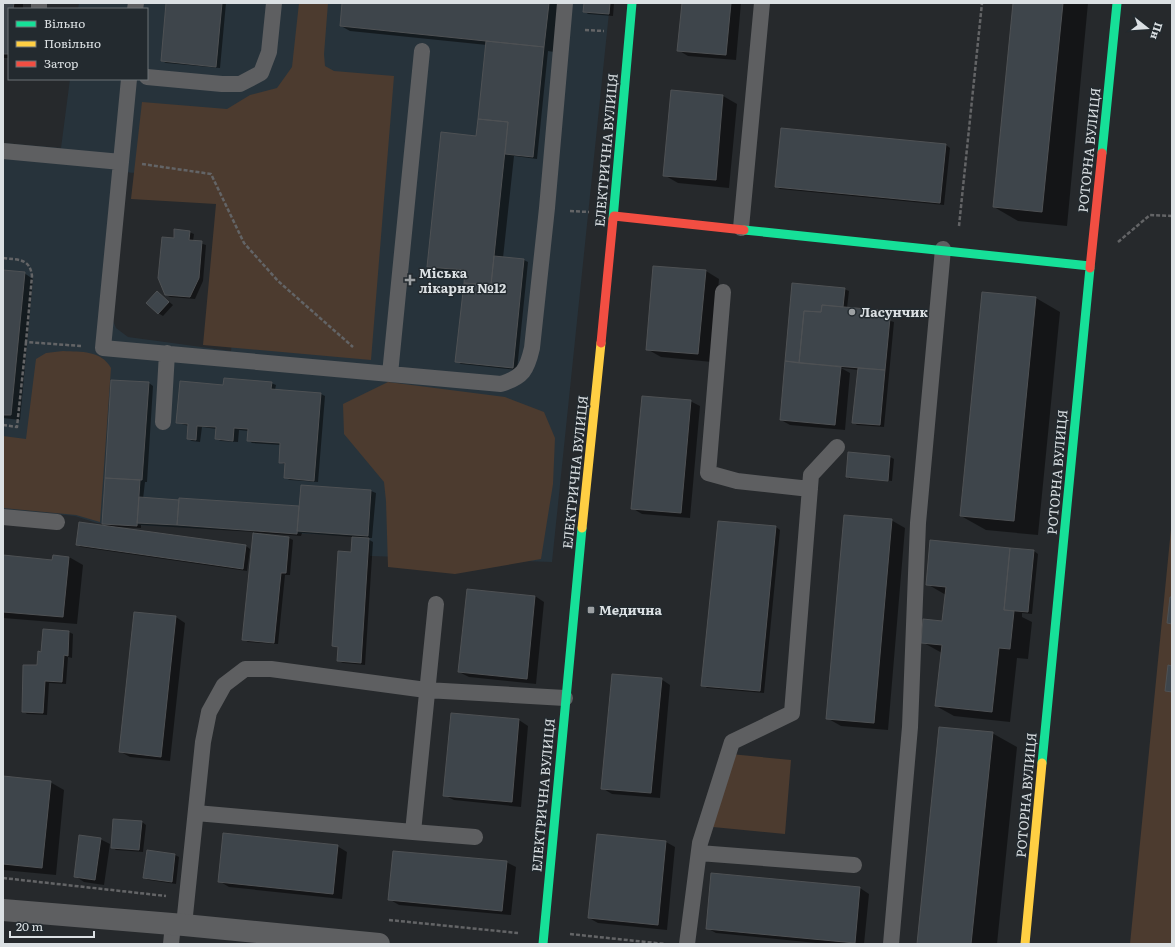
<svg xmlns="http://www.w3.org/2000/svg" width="1175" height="947" font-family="Literata,serif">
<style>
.built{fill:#27333b;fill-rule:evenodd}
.green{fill:#4c3b2f}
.shadow{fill:#0007}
.building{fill:#3e454b;stroke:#4e5154}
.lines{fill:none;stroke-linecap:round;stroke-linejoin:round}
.path{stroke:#636466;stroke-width:2.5;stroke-dasharray:4 2;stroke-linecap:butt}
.lane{stroke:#5e5f61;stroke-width:16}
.street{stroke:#5e5f61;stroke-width:22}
.fast{stroke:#16e098;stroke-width:9}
.slow{stroke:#ffcf43;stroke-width:9}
.jam{stroke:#f24e42;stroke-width:9}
.poi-dot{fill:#9ca0a3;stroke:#232a2f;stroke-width:1.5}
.labels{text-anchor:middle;stroke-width:3;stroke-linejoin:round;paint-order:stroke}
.street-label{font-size:13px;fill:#dbe0e3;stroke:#232a2f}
.poi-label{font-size:13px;font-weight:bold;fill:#dbe0e3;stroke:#232a2f;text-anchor:start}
</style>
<rect width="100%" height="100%" fill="#26292c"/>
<path class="built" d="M79,3H610L552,562L370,556L369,537L97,523L75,516L3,509V143L61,148L70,79H147V9H78ZM124,172L209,180L241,246L231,351L128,337L116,328L110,314Z"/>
<path class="green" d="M299,3H328L324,54L325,66L334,71L394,76L371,360L203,345L216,204L131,199L142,102L227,109L250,95L277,88L292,67Z
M63,351C81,352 101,350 111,368L100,522L76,515L3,508V436L26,439L36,359L46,353Z
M388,382L505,397L544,412L555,438L553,484L541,559L455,574L388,567L386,501L384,482L344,434L343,404Z
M1172,519V944H1130Z
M720,753L791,760L785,834L713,827Z"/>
<path class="shadow" d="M3,3H23V9H9V58H3Z
M167,3H226L220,68L166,63L162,61Z
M343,3H559L554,52L548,51L537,159L514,156L503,258L524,260L528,262L517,370L461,364L456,361L466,274L437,271L428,266L477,137L487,45L350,31L341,26Z
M585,3H614L613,16L588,14L584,11Z
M683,3H741L736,60L688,56L678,50Z
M1014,3H1088L1067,226L1018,221L994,207Z
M723,96L737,104L729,188L678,183L664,175Z
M946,145L950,148L944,205L780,189L776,187Z
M189,232L194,234L193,241L206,245L203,281L195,299L170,297L166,295L175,240Z
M3,271L24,273L33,279L20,420L3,418Z
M706,271L719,279L712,362L661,357L647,349Z
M844,289L849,291L847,308L877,311L882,313L881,318L894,322L884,427L857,425L853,422L859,370L841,368L850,373L845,430L790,425L781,420Z
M157,292L173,305L163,316L158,313Z
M1036,298L1060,312L1038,535L986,530L961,516Z
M112,381L149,383L153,386L147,482H145L143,499L179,501L180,499L300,507L302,486L371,491L376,493L372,538H366L373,542L365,665L343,663L338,661L339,648L333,646L352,553L353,537L302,533L301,536L260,533L259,535L289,538L293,540L290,575H285L278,644L248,642L243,639L254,532L141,525V528L120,527V528L246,546L250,549L247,571L81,547L77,545L108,527L103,523Z
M271,383L276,385L275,390L321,394L325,396L318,482L290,480L285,478L286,465L280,462L281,445L252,443L248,440L249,431L239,430L238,442L221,441L216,439L217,429L202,427L200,442L192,441L188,439L189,426L178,423L224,386Z
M690,401L700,406L690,518L642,514L632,508Z
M849,453L890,457L894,459L892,481L850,477V479L847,477Z
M891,520L905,528L888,730L841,726L827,718Z
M776,527L780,530L764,693L707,688L703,685Z
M1034,551L1038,554L1032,614L1022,613V617L1032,622L1028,659L1017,658L1010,722L954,716L936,706L942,653L922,642L943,622L946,595L927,584Z
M3,556L53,561L69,557L83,565L77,624L3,618Z
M535,596L544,602L536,684L469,677L459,672Z
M176,617L185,623L170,761L130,757L121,752Z
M69,632L73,634L72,658L68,657L66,684L49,683L47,715L27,714L23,711L42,653Z
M661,679L670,685L660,798L612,794L602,788Z
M452,714L519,720L528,726L521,807L454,800L444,795Z
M992,733L1017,747L997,944H918Z
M3,777L50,782L64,790L56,875L3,870Z
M142,822L146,825L143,852L116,850L112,847Z
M598,835L666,842L675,847L667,930L598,923L589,918Z
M100,839L110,844L104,885L84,882L75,876Z
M337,846L347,852L342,899L229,887L219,881Z
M148,851L175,855L179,857L176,884L149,880L144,878Z
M506,862L516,867L511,915L399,905L389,899Z
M712,874L860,888L869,894L864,944H826L716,933L707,928Z"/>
<path class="building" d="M3,3H14L13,9H9V54H3Z
M166,3H222L216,67L161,61Z
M342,3H549L544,47L340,26Z
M584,3H610L609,14L583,12Z
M682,3H731L726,55L677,51Z
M1013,3H1063L1042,212L993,207Z
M486,41L544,47L533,157L505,154L508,122L478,119Z
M671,90L723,95L716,180L663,176Z
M478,119L508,122L491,285L464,283L465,270L427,267L441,132L476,136Z
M781,128L946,144L940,203L775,187Z
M174,229L190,231L189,240L202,241L199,278L190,297L165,295L158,278L162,237L174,238Z
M494,256L524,259L513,368L455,362L464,283L491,285Z
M653,266L706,270L698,354L646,350Z
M3,270L25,272L11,415H3Z
M792,283L845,288L843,307L822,305L821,312L804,311L799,363L785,361Z
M157,291L169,302L158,314L146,303Z
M982,292L1036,297L1014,521L960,516Z
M822,305L878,310L877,317L890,318L885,370L799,363L804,311L821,312Z
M785,361L841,367L835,425L780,420Z
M858,368L885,370L880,425L852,423Z
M224,378L272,382L271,389L321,393L314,481L284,478L285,463H279L280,443L247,441L248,429L234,428L233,441L215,439L216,427L197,426L196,440L187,439L188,424L176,423L180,381L223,385Z
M111,380L149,382L142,480L105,478Z
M642,396L691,400L681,513L631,509Z
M848,452L890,456L888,481L846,477Z
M105,478L140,480L137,526L102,524Z
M301,485L371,490L368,536L297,531Z
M139,497L179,500L177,525L137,523Z
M179,498L299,506L297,534L177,525Z
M844,515L892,519L874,723L826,719Z
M718,521L776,526L760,691L701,686Z
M79,522L246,545L243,569L76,545Z
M253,533L289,537L286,573H281L274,643L242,640Z
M352,537L369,538L361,663L337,661L338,647L332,646L338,551L351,552Z
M930,540L1010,548L1004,610L1014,611L1010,649L999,648L992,712L935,706L942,645L921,643L923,619L942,621L946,587L926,585Z
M1010,548L1034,550L1028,612L1004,610Z
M3,555L52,560L53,555L69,557L63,617L3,612Z
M467,589L535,596L527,679L458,672Z
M1170,597H1172V624L1167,623Z
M134,612L176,616L161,757L119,752Z
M43,629L69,631L68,656L64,655L62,682L45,681L43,713L22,712L23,665H37L38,651L41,652Z
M1168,665L1172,666V692L1165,691Z
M612,674L662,678L651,793L601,789Z
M451,713L519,719L512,802L443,796Z
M939,727L993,732L971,944H917Z
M3,776L51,781L42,868L3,864Z
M113,819L142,821L139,850L111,848Z
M223,833L338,845L333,894L218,882Z
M597,834L666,841L658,925L588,918Z
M79,835L101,838L95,880L74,877Z
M147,850L175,854L172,882L143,878Z
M393,851L507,861L502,911L388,900Z
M711,873L860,887L855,943L706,929Z"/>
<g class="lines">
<path class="path" d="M585,30L604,31
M142,164L211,174L244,243L278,281L353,347
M570,211L589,212
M959,226L982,3
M1118,242L1150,215L1172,216
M3,258C18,260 30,258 32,276L26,342L81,346
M3,425L17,427L26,342
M3,878L166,896
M389,920L518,933
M570,934L665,944"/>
<path class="lane" d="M39,9V3
M135,9L136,3
M147,77L222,84H240L261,73L269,52L274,3
M129,79L103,348L501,384C523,377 527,370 532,348L547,208L565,3
M3,151L121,162
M741,228L762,3
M723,292L708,473L737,481L810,489
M390,374L422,51
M163,422L167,353
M3,517L57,522
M196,813L413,832L436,604
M413,832L475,837
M699,853L854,865
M184,925L203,742L209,712L224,685L245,669H271L426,690L565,698
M171,944L173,924
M687,944L700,843L732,742L792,713L811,475L837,447
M891,944L910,727L918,523L943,249"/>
<path class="street" d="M3,910L184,925L379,944"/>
<path class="fast" d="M1102,153L1117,3
M613,219L632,3
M744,230L1090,266
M1042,763L1090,268
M543,944L582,528"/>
<path class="slow" d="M582,528L601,343
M1025,944L1042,763"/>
<path class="jam" d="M614,216L744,230
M1090,268L1102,153
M601,343L613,219"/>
</g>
<g class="poi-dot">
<path d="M408 274h4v4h4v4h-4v4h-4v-4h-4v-4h4z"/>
<circle cx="852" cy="312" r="4"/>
<rect x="587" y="606" width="8" height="8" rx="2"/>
</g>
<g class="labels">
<g class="street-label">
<text transform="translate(606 150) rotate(-85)" y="5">ЕЛЕКТРИЧНА ВУЛИЦЯ</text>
<text transform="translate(1089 150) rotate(-84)" y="5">РОТОРНА ВУЛИЦЯ</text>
<text transform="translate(575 472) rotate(-84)" y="5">ЕЛЕКТРИЧНА ВУЛИЦЯ</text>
<text transform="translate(1057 472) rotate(-85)" y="5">РОТОРНА ВУЛИЦЯ</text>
<text transform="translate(543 795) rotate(-85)" y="5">ЕЛЕКТРИЧНА ВУЛИЦЯ</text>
<text transform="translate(1026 795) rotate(-85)" y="5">РОТОРНА ВУЛИЦЯ</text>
</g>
<g class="poi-label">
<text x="419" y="278">Міська<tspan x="419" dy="15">лікарня №12</tspan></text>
<text x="860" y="317">Ласунчик</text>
<text x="599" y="615">Медична</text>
</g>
</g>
<rect width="1175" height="947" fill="none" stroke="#dbe0e3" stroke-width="8"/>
<rect x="8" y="8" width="140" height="72" fill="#232a2f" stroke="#6d7377"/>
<rect x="16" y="21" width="20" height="6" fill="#16e098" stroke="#6d7377"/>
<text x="44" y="28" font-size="12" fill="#dbe0e3">Вільно</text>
<rect x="16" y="41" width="20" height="6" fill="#ffcf43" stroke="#6d7377"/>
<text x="44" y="48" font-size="12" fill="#dbe0e3">Повільно</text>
<rect x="16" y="61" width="20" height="6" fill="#f24e42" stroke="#6d7377"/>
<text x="44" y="68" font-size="12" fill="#dbe0e3">Затор</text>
<g transform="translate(1147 28) rotate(107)" stroke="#232a2f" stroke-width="3" paint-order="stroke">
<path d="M0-3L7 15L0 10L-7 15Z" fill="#dbe0e3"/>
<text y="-6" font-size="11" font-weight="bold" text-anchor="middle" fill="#dbe0e3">Пн</text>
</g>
<path d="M10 931v6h84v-6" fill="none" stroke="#dbe0e3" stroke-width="2"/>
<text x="16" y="931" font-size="12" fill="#dbe0e3" stroke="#232a2f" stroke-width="3" paint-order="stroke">20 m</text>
</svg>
